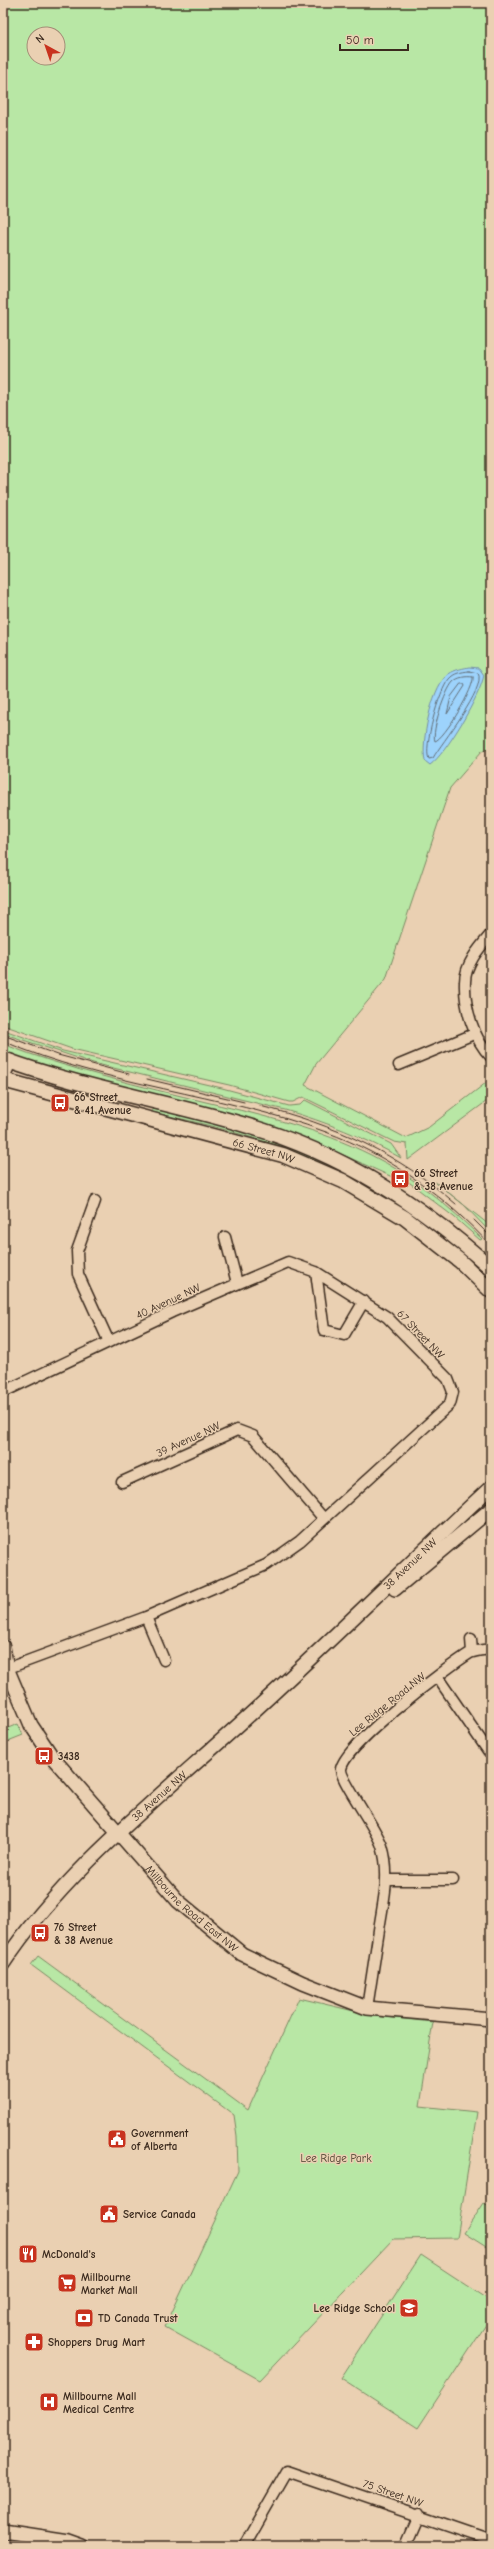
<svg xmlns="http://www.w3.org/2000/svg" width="494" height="2549" font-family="'Comic Neue',sans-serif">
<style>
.green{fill:#b8e7a5;stroke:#7a8862;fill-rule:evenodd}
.water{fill:#9dd3fc;stroke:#768fa3}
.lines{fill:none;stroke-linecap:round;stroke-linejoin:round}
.shore{stroke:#626e77;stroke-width:1}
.minor-casing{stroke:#3b2a1e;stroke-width:13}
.tertiary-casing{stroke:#3b2a1e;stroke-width:16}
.secondary-casing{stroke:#3b2a1e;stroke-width:17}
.minor{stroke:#ead0b2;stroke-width:10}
.tertiary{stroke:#ead0b2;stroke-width:13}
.secondary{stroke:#ead0b2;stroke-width:14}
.tram{stroke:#3b2a1e;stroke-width:1}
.labels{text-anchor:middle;stroke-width:3;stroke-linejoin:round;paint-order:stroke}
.poi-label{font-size:11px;font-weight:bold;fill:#3b2a1e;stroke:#ead0b2;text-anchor:start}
.street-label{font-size:11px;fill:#3b2a1e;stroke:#ead0b2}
.park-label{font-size:11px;fill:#483d2c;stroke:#ead0b2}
</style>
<rect width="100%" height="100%" fill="#ead0b2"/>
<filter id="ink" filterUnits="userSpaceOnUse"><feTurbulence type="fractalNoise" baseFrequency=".025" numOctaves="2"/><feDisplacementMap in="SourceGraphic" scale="8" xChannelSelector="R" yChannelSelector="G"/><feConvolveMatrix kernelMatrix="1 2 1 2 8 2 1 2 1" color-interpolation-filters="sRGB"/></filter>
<g filter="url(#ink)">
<path class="green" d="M3,3H491V747L482,751L450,788L386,979L316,1064L305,1085L406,1138L429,1127L491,1079V1098L408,1160L407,1144L394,1142L303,1097L293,1102H289L229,1085L72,1049L3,1025ZM34,34H58V58H34Z
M7,1031L63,1051L222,1088L289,1106L300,1105L305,1100L391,1144L401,1158C364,1137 326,1122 285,1110L93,1063L5,1034Z
M3,1044C70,1070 140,1086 210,1103C265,1116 319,1129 371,1155C413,1176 449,1206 482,1239L480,1240L454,1217L401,1176L399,1180L312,1141L264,1123L56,1072L57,1069L48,1065L47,1069L3,1053Z
M152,1109C279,1131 398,1186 491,1277V1280C432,1229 370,1182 297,1153C250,1135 201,1123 152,1112Z
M435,1182L488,1224L491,1227V1233L463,1204Z
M18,1724L23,1735L3,1743V1730Z
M38,1956L248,2110L299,1998L375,2016L433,2022L420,2106L477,2112L457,2238L393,2239L260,2380L165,2327L238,2171L237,2136L234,2115L31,1965Z
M484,2203L491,2207V2250L464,2233Z
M421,2255L491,2301V2317L418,2428L341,2378Z"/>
<path class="water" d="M469,667L479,668L484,675C481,694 446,754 430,765L425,761C421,742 431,691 446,676C453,670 460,669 469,667Z"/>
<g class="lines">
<path class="shore" d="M469,671L478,673C487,688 441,743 433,758L429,759C423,748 439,690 449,679C454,673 461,672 469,671Z
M473,677C476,686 444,739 435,741C431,731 445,691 453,682C458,677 466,676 473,677Z
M461,684H464L465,686L447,714L451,697Z"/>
<g class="minor-casing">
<path id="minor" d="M491,934C480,947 465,964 465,982C464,1007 474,1040 491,1057
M399,1065L474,1034
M95,1201L77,1251L78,1274L109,1342
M225,1237L237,1283
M316,1272L324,1330L344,1335L364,1301
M3,1392L172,1312L288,1262L316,1272L387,1317L448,1379L453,1392L450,1404L300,1541L266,1565L146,1617L3,1670
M122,1482L237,1430L253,1436L324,1519
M146,1617L164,1660
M471,1639L472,1652
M438,1678L489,1752
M388,1880H453
M367,2008C371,1982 375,1956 379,1930C383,1901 391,1875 382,1846C377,1829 340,1780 341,1769C345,1744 446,1668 470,1653C476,1650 485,1650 491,1649
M244,2546L287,2471L491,2541
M405,2546L419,2514"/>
</g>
<g class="tertiary-casing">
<g id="tertiary">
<path d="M3,1076L10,1061"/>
<path d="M395,1589L491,1509"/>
<path id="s1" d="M3,1647L7,1668L31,1725L53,1758L178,1901L242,1954L303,1983L367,2008L491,2019"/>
<path id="s2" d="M3,1964C63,1872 163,1794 244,1720C328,1644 408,1564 491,1487"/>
<path d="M3,2531L69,2541L83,2546"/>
</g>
</g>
<g class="secondary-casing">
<g id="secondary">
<path d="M3,1059C82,1088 165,1101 245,1125C342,1153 417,1202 491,1268"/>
<path id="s3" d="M3,1080L283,1155L343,1181L405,1218L460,1261L491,1291"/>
</g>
</g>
<use href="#minor" class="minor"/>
<use href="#tertiary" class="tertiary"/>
<use href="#secondary" class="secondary"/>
<path class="tram" d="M3,1035L58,1055L129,1074
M3,1041C106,1086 221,1093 326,1132C389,1155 445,1196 491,1246
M147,1079L244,1102
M260,1106C333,1124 399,1154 456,1204
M474,1220L491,1237"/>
</g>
</g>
<defs>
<g id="bus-square" transform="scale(1)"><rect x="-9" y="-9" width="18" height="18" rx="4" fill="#c8321e" stroke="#ead0b2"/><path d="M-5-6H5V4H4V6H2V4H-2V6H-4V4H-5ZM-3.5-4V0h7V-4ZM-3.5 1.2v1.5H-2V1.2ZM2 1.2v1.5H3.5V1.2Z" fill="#fff"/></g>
<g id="civic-square" transform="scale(1)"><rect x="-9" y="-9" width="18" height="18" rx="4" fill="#c8321e" stroke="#ead0b2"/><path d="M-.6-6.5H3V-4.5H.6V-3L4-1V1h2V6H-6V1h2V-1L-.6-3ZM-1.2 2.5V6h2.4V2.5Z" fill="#fff"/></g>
<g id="restaurant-square" transform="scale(1)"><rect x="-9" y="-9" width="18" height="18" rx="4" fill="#c8321e" stroke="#ead0b2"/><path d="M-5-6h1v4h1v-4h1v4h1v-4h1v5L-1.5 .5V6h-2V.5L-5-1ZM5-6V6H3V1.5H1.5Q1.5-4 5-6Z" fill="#fff"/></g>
<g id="supermarket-square" transform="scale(1)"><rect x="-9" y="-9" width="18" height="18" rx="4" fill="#c8321e" stroke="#ead0b2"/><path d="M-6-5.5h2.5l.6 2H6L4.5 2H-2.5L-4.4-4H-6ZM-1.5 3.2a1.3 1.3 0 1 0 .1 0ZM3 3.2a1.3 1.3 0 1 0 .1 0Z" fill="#fff"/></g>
<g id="school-square" transform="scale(1)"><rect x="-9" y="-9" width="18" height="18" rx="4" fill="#c8321e" stroke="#ead0b2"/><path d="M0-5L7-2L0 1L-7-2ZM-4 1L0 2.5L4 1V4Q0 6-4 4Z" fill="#fff"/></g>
<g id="bank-square" transform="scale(1)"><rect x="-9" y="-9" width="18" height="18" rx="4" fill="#c8321e" stroke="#ead0b2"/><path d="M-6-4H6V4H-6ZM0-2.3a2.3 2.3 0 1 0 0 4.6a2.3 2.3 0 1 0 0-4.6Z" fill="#fff"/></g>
<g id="pharmacy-square" transform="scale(1)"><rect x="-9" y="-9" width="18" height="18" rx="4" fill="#c8321e" stroke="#ead0b2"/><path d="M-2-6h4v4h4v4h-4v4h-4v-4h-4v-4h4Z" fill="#fff"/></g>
<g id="hospital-square" transform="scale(1)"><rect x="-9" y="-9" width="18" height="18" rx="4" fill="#c8321e" stroke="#ead0b2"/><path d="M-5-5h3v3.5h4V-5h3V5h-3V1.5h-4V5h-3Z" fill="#fff"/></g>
</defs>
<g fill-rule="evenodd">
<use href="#bus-square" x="60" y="1103"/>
<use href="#bus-square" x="400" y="1179"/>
<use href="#bus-square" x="44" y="1756"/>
<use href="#bus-square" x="40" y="1933"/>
<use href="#civic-square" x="117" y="2139"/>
<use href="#civic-square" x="109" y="2214"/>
<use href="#restaurant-square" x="28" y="2254"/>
<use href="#supermarket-square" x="67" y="2283"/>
<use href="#school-square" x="409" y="2308"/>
<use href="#bank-square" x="84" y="2318"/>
<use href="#pharmacy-square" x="34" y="2342"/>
<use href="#hospital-square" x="49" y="2402"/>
</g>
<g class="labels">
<g class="poi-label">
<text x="74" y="1101">66 Street<tspan x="74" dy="13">&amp; 41 Avenue</tspan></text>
<text x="414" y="1177">66 Street<tspan x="414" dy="13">&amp; 38 Avenue</tspan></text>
<text x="58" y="1760">3438</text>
<text x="54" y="1931">76 Street<tspan x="54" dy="13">&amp; 38 Avenue</tspan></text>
<text x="131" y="2137">Government<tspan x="131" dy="13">of Alberta</tspan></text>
<text x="123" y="2218">Service Canada</text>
<text x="42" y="2258">McDonald's</text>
<text x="81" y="2281">Millbourne<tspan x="81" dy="13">Market Mall</tspan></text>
<text x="395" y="2312" text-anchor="end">Lee Ridge School</text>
<text x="98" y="2322">TD Canada Trust</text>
<text x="48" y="2346">Shoppers Drug Mart</text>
<text x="63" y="2400">Millbourne Mall<tspan x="63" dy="13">Medical Centre</tspan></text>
</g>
<g class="street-label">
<text dy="4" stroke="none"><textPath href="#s3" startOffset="270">66 Street NW</textPath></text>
<text transform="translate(168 1301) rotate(-25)" y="4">40 Avenue NW</text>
<text transform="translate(421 1334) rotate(46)" y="4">67 Street NW</text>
<text transform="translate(188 1439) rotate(-25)" y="4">39 Avenue NW</text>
<text dy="4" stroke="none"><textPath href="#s2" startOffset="572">38 Avenue NW</textPath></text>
<text transform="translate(387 1704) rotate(-39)" y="4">Lee Ridge Road NW</text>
<text dy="4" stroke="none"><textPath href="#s2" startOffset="230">38 Avenue NW</textPath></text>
<text dy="4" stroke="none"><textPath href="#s1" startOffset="328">Millbourne Road East NW</textPath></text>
<text transform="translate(393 2493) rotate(19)" y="4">75 Street NW</text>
</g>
<g class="park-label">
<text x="336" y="2162">Lee Ridge Park</text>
</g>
</g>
<rect width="494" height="2549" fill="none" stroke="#ead0b2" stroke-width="16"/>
<rect x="8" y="8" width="478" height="2533" fill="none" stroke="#3b2a1e" stroke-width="1.5" filter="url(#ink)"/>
<g transform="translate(46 46) rotate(320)"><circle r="19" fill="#ead0b2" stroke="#a48e77"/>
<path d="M0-3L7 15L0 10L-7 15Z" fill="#c8321e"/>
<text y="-6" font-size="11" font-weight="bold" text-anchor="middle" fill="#3b2a1e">N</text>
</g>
<path d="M340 44v6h68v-6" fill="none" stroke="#3b2a1e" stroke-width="2"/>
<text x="346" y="44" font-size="12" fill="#3b2a1e" stroke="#ead0b2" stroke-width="3" paint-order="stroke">50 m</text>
</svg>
